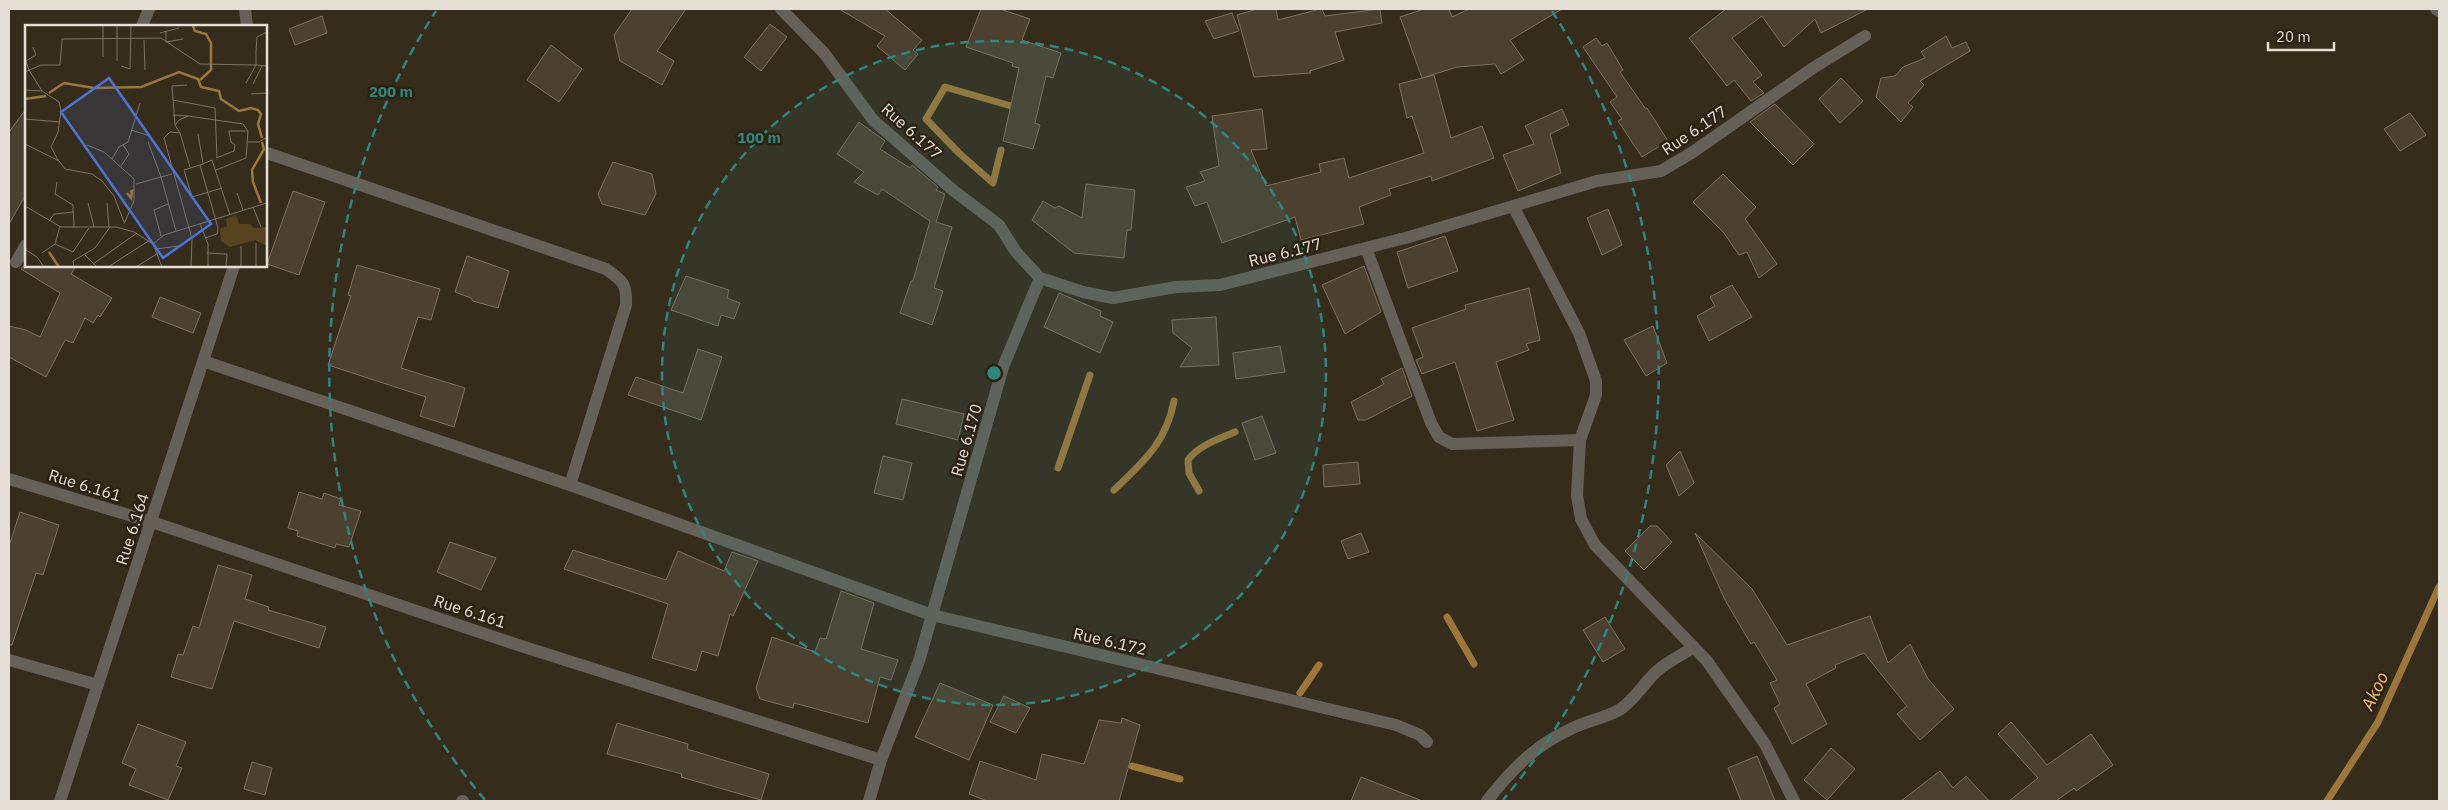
<svg xmlns="http://www.w3.org/2000/svg" width="2448" height="810" font-family="'IBM Plex Sans',sans-serif">
<style>
.lines{fill:none;stroke-linecap:round;stroke-linejoin:round}
.stream{stroke:#9c773a;stroke-width:7}
.building{fill:#4c4130;stroke:#7e7160}
.minor{stroke:#656058;stroke-width:12}
.ring{fill:none;stroke:#2f867d;stroke-width:2.5;stroke-dasharray:9 6}
.labels{text-anchor:middle;stroke-width:5;stroke-linejoin:round;paint-order:stroke}
.street-label{font-size:16px;fill:#e6dfd5;stroke:#2c2213}
.water-label{font-size:18px;font-style:italic;fill:#f5bf69;stroke:#2c2213}
.inset-river{fill:none;stroke:#9c773a;stroke-width:2.5}
.inset-road{fill:none;stroke:#7c7466;stroke-width:1}
.view{fill:#4f72d7;fill-opacity:0.15;stroke:#4f72d7;stroke-width:2.5}
.inset-edge{fill:none;stroke:#e6dfd5;stroke-width:2.5}
.centre{fill:#2f867d;stroke:#2c2213;stroke-width:2.5}
.ring-label{font-size:15px;text-anchor:middle;font-weight:bold;fill:#2f867d;stroke:#2c2213;stroke-width:5;stroke-linejoin:round;paint-order:stroke}
</style>
<rect width="100%" height="100%" fill="#362c1c"/>
<g class="lines">
<path class="stream" d="M1001,150L993,183L959,153L926,119L945,87L1011,106
M1058,468L1090,375
M1114,490C1143,462 1166,443 1174,401
M1199,491L1189,473L1188,460C1199,445 1219,439 1235,432
M1447,617L1474,664
M1300,693L1319,665
M1132,766L1180,779
M2327,801L2378,722L2439,587"/>
</g>
<path class="building" d="M632,9H686L657,51L674,61L662,85L620,61L614,35Z
M839,9H885L922,40L913,50L918,54L905,70L877,46L885,36Z
M981,9H1000L1030,19L1022,40L1061,53L1053,78L1046,76L1035,123L1040,125L1033,149L1003,141L1019,68L1012,66L1013,63L966,47Z
M1257,9H1276L1278,20L1320,9H1322L1325,16L1380,9L1382,23L1335,32L1344,60L1310,71L1311,73L1254,77L1237,15Z
M1424,9H1449L1452,17L1469,9H1562L1510,40L1524,60L1501,74L1495,64L1457,67L1422,78L1400,17Z
M1726,9H1868L1821,33L1815,19L1784,47L1762,16L1732,38L1762,75L1753,82L1764,93L1751,101L1734,80L1727,86L1689,38Z
M1232,13L1239,31L1214,39L1205,21Z
M322,16L327,33L295,45L289,29Z
M770,24L787,37L761,71L744,57Z
M1946,36L1952,48L1966,42L1970,51L1920,81L1924,85L1908,103L1913,107L1901,122L1876,97L1881,78L1895,76L1903,67L1925,58L1921,52Z
M1596,38L1602,46L1607,43L1623,70L1620,72L1645,108H1647L1668,141L1642,157L1618,121L1622,119L1610,102L1617,97L1583,47Z
M551,45L582,69L559,102L527,80Z
M1434,75L1451,138L1482,126L1494,158L1432,181L1431,176L1389,189L1391,195L1359,207L1364,224L1301,240L1295,217L1222,243L1207,202L1195,206L1186,187L1205,181L1200,172L1219,166L1212,116L1262,109L1267,149L1251,150L1266,186L1321,172L1319,164L1344,158L1349,178L1424,153L1412,116L1407,118L1399,84Z
M1841,78L1863,101L1840,123L1819,99Z
M1775,104L1814,144L1793,165L1750,122Z
M26,109V194L9,224V132Z
M1562,109L1569,125L1550,134L1561,173L1518,191L1503,155L1534,144L1525,126Z
M2410,113L2426,135L2400,151L2384,129Z
M859,122L885,141L880,149L910,168L912,165L938,187L936,190L945,194L936,222L952,227L934,288L943,291L932,325L900,313L911,281H913L930,221L882,189L878,195L854,182L864,172L837,154Z
M613,162L652,174L656,194L645,215L602,204L598,194Z
M1723,174L1756,207L1745,219L1777,264L1759,278L1747,252L1739,255L1724,233L1693,202Z
M1086,184L1135,190L1131,230H1127L1124,258L1074,253L1032,220L1043,201L1055,208L1059,206L1082,218Z
M293,191L325,202L299,275L267,264Z
M1608,209L1622,245L1602,255L1587,218Z
M1445,236L1458,271L1408,288L1397,252Z
M467,256L509,271L498,308L473,301L471,298L455,292Z
M357,265L440,289L431,320L418,317L401,368L465,388L454,427L420,416L426,397L328,365L351,296L348,295Z
M23,266H76L71,274L112,298L100,317L98,315L93,323L85,318L73,343L65,340L46,377L9,357V326L26,330L40,337L60,293L21,269Z
M1364,266L1381,312L1345,334L1322,285Z
M686,276L729,290L727,298L740,303L734,319L721,315L718,326L671,310Z
M1732,285L1752,317L1709,341L1697,316L1715,306L1710,297Z
M1529,288L1540,340L1526,344L1529,350L1496,362L1514,420L1477,431L1455,362L1422,374L1416,360L1423,357L1412,328L1466,309L1465,305Z
M1059,293L1101,311L1100,316L1113,322L1100,353L1044,327Z
M160,297L201,313L193,333L152,317Z
M1216,317L1219,365L1180,367L1192,348L1173,333L1172,320Z
M1653,326L1667,363L1646,376L1624,340Z
M1280,346L1285,372L1236,379L1233,353Z
M698,349L722,357L701,420L628,395L636,377L683,393Z
M1402,368L1412,396L1366,420H1358L1351,402L1384,384L1381,379Z
M902,399L964,414L958,440L896,424Z
M1262,416L1276,453L1255,460L1242,423Z
M1680,451L1694,483L1679,496L1666,465Z
M883,456L912,463L903,500L874,493Z
M1358,462L1360,484L1324,487L1323,465Z
M299,492L322,499L324,493L341,499L339,505L361,511L349,547L336,544L335,548L297,536L298,531L288,528Z
M20,512L59,525L43,575L36,573L12,645H9V546Z
M1650,526H1657L1672,542L1644,570L1625,551Z
M1361,533L1369,552L1348,559L1341,541Z
M1695,533L1752,589L1787,645L1870,616L1888,663L1910,644L1928,679L1954,709L1920,740L1897,714L1907,706L1864,653L1835,665L1836,668L1806,684L1827,724L1792,744L1774,708L1780,704L1770,683L1777,680L1754,642L1751,644L1725,600Z
M450,542L496,558L481,590L437,572Z
M573,550L666,580L678,551L724,571L732,552L758,561L733,616L730,614L718,656L702,651L696,671L652,658L668,604L564,569Z
M218,565L252,575L245,599L269,607L268,610L326,627L319,648L234,621L212,689L171,677L178,654L183,655L193,626L199,628Z
M841,591L874,603L861,649L898,660L891,680L880,677L868,723L794,703L793,708L760,699L756,688L772,637L815,652L820,638L826,639Z
M1605,617L1625,649L1603,662L1583,630Z
M940,683L993,705L969,760L915,737Z
M1004,696L1030,708L1016,733L990,722Z
M1122,718L1140,725L1119,801H987L969,794L980,761L1036,780L1042,754L1084,764L1099,720L1121,723Z
M2011,722L2047,765L2091,734L2113,765L2076,791L2074,788L2056,801H2009L2038,778L1998,734Z
M617,723L688,744L687,749L769,774L761,800L681,777L682,774L607,754Z
M138,724L186,742L176,766L182,768L168,800L129,785L136,769L122,763Z
M1831,748L1855,769L1827,800L1804,780Z
M1757,756L1775,801H1741L1728,768Z
M252,762L272,768L265,795L244,789Z
M1940,771L1953,788L1966,776L1989,801H1901Z
M1361,777L1420,800V801H1351Z"/>
<g class="lines">
<path class="minor" d="M245,9L247,26
M781,9L824,53L873,120L954,191L999,225L1016,252L1040,278L1083,292L1113,298L1176,287L1220,285L1409,237L1597,181L1661,171L1693,152L1813,68L1865,36
M2436,9L2439,11
M142,26L149,9
M267,153L606,269C623,281 627,284 626,305L570,485
M1513,206L1579,333L1596,381V395L1580,440L1577,495L1581,519L1595,545L1707,661L1765,744L1794,801
M1366,248L1431,423L1439,437L1452,444L1580,440
M16,262L26,245
M203,361L570,485L932,615L1003,367L1040,278
M9,479L152,522L518,645L881,760L869,801
M9,660L98,685
M881,760L919,661L932,615L1396,725L1420,735L1427,742
M60,801L234,266
M462,801H463
M1487,801C1511,770 1536,744 1573,728C1587,721 1605,718 1619,710C1634,701 1643,684 1656,672C1666,662 1682,655 1694,647"/>
</g>
<circle cx="994" cy="373" r="332" fill="#2f867d" fill-opacity=".12"/>
<g class="ring">
<circle cx="994" cy="373" r="332"/>
<path d="M485 800A665 665 0 0 1 436 11M1552 11A665 665 0 0 1 1503 800"/>
</g>
<g class="labels">
<g class="street-label">
<text transform="translate(1694 130) rotate(-34)" y="6">Rue 6.177</text>
<text transform="translate(912 131) rotate(42)" y="6">Rue 6.177</text>
<text transform="translate(1285 252) rotate(-14)" y="6">Rue 6.177</text>
<text transform="translate(966 440) rotate(-74)" y="6">Rue 6.170</text>
<text transform="translate(85 485) rotate(17)" y="6">Rue 6.161</text>
<text transform="translate(132 529) rotate(-72)" y="6">Rue 6.164</text>
<text transform="translate(470 611) rotate(18)" y="6">Rue 6.161</text>
<text transform="translate(1110 641) rotate(13)" y="6">Rue 6.172</text>
</g>
<g class="water-label">
<text transform="translate(2375 691) rotate(-65)" y="6">Akoo</text>
</g>
</g>
<g transform="translate(25 25)">
<rect width="242" height="242" fill="#362c1c"/>
<path d="M211,190L214,199H225L229,203L242,202V221L230,215L205,222L196,216L195,204L202,201L201,194Z" fill="#584321"/>
<path class="inset-river" d="M168,1L170,6L181,9L186,18V45L175,55M24,68L39,58L69,63L116,62L154,47L173,54L176,62L194,66L196,74L214,86L226,83L233,85L236,89L233,99L237,113M0,74L21,71M102,168L106,173L107,166L105,167M236,178L228,157L227,145L239,124L237,117M24,227L34,242"/>
<path class="inset-road" d="M78,1V32M141,6V17L158,14M242,7L232,12L231,26V40L242,41M135,8L154,3M119,15L120,45M8,22L11,30L1,36L4,45L17,66L34,77L36,85L33,107L26,122L33,135M92,36V1M96,41L105,44L106,1M0,47L16,40H35L37,14L136,13L175,39L231,40L221,58M228,59L237,41M0,65L17,66M226,69L242,68M148,75L190,83L192,133M148,90L163,91M0,94L35,97M150,100L147,61L162,60M106,105L125,111M155,108L165,142M173,109L178,138M123,117L136,152L147,149M223,117H234L242,112M0,119L34,136L40,144L67,149L77,156L89,171L99,197M62,120L79,127L109,154V176L99,199M191,133L209,126L210,120L206,117L204,106H223M87,134L94,122L103,117L115,78M175,140L159,145L167,172L197,163M96,141L104,129L98,120M32,157L30,169L48,180L49,203M111,159L136,152L151,206M212,168L218,185M63,178L69,202M82,178L84,202M0,181L36,202H91L109,207L128,219L137,242M228,182L236,202M24,196L29,189L49,187M175,199L183,219V242M136,211L129,185L143,179M180,213L192,209L193,203L175,140L187,135L205,190M0,217L1,225L12,232L19,242M30,219L35,201M128,219L139,210L242,178M216,221V242M131,224L153,221M17,228L30,219L48,227L64,203M182,228L202,229L201,242M60,230L72,242M68,239L112,208M49,242L48,236L70,223L85,202M83,242L125,215M111,242L133,228M166,242L167,214L139,113L145,107L155,108L150,100L154,95L163,91L218,99L223,106L221,133L191,145M231,242V218"/>
<path class="view" d="M84,53L186,199L138,233L36,87Z"/>
<rect width="242" height="242" class="inset-edge"/>
</g>
<circle cx="994" cy="373" r="8" class="centre"/>
<g class="ring-label">
<text x="391" y="97">200 m</text>
<text x="759" y="143">100 m</text>
</g>
<rect width="2448" height="810" fill="none" stroke="#e6dfd5" stroke-width="20"/>
<path d="M2268 42v8h66v-8" fill="none" stroke="#e6dfd5" stroke-width="2.5"/>
<text x="2276" y="42" font-size="15" fill="#e6dfd5" stroke="#2c2213" stroke-width="4" paint-order="stroke">20 m</text>
</svg>
